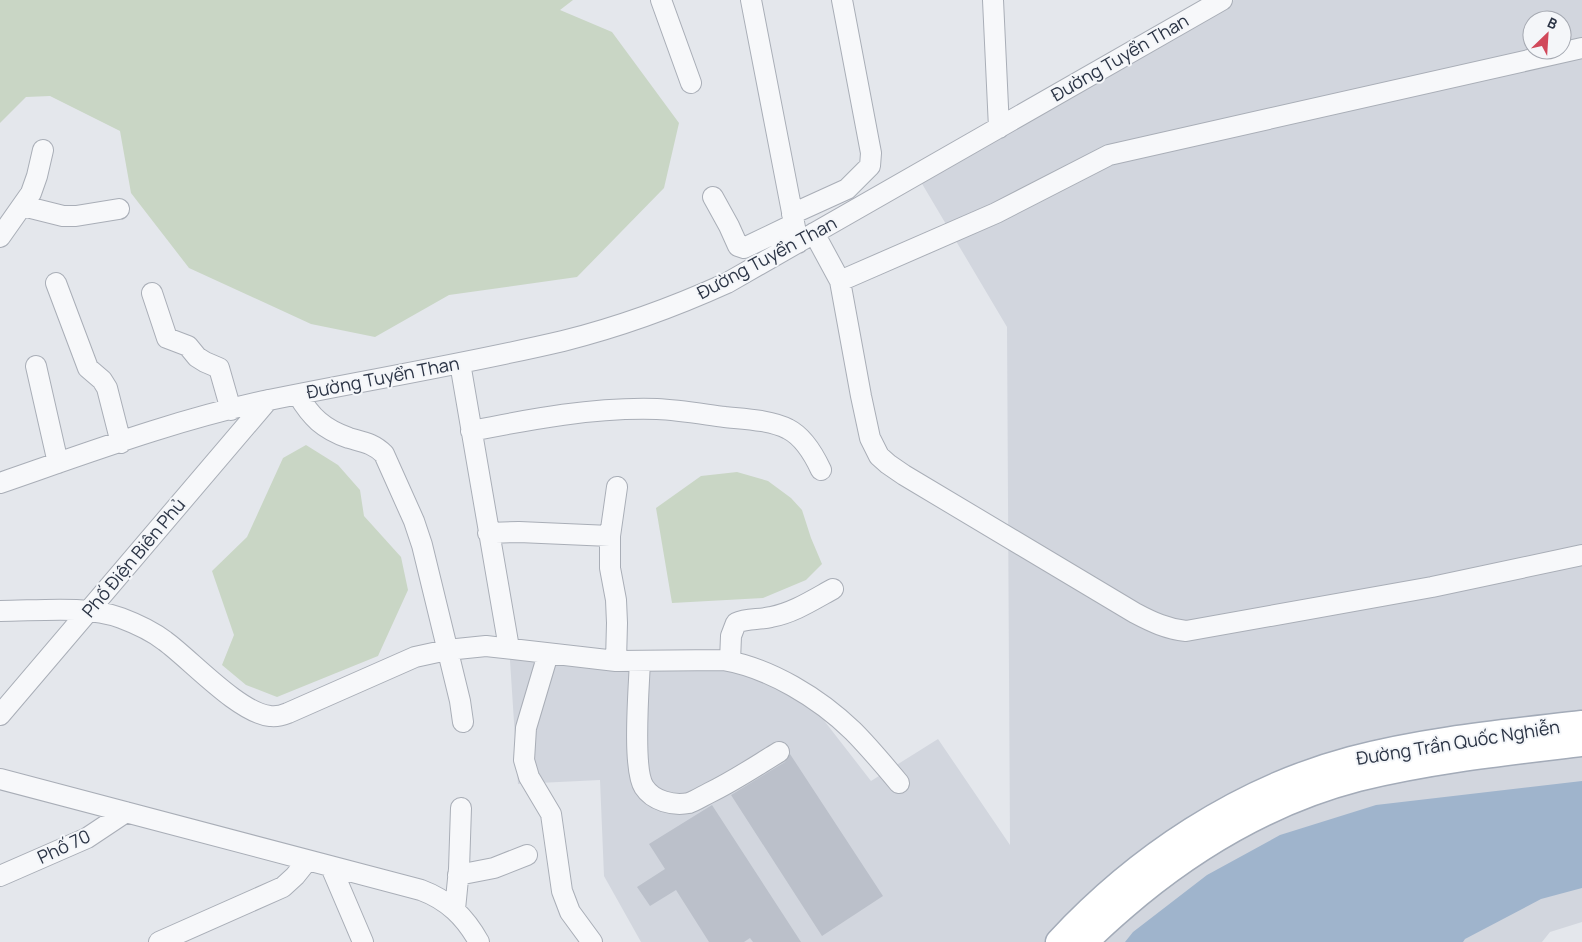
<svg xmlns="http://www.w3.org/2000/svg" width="1582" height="942" font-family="Manrope,sans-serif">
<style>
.built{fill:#d2d6de;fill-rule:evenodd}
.green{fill:#c9d6c5}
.water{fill:#9fb4cc}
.building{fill:#bbc0ca}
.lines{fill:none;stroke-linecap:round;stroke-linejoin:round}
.minor-casing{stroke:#a9aeb7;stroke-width:22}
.major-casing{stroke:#a3abb8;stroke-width:29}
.minor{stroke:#f7f8fa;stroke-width:20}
.major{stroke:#fff;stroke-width:26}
.labels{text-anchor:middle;stroke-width:4;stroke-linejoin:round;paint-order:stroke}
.street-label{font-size:18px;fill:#2b3445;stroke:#f4f6f9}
</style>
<rect width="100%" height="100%" fill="#e4e7ec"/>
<path class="built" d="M1234,0H1582V922L1550,932L1542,942H641L604,876L600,780L518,784L509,645L591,652L664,650L740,666L805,696L871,781L938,739L1010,845L1007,327L921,182L1001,131ZM1532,20H1562V50H1532Z"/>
<path class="green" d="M0,0H573L560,10L612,32L679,123L664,188L577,277L449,295L375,337L311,324L189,268L131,193L120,131L50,96L26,97L0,123Z
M306,445L338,465L360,490L364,516L401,557L408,590L378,656L277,697L246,685L222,665L234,635L212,571L247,537L283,458Z
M737,472L768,481L791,498L802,510L811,538L822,564L806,580L763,598L672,603L656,508L701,476Z"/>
<path class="water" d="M1582,781V888L1541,899L1465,939L1463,942H1125L1133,932L1207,875L1280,835L1376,805Z"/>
<path class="building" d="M790,754L883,896L822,936L731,795L785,762Z
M712,805L801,942H753L750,938L744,942H709L676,890L650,906L637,887L665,869L649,844Z"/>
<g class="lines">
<g class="minor-casing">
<path id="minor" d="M661,0L691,83
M751,0L798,243
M993,0L999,128
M713,197L729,226L738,246L744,248L794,224
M23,206L63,216H76L119,209
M792,214L847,189L870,166L871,153L842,0
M814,233L840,281L996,213L1109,155L1582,48
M0,237L31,193L37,176L43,150
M840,281L861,396L870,438L879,456L888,464L904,475L1135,613C1152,622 1167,629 1186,631L1432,587L1582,555
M56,283L88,368L102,380L107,388L121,443
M152,293L167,338L188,346L197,357L205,362L219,368L231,410
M460,363L509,648
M36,366L58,463
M298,395C311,417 323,429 349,438C363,442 373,443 384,454L414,521L422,545L460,701L463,722
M471,431C532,419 594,407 657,409C679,410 702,414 725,417C744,419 771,420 788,429C804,437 814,455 821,470
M0,483C87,453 178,419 269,400C367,380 465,364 563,341C619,327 674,307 727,283L1222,0
M488,533L519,532L610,536V568L616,600L617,623L616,661
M610,536L617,487
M0,611C37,611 87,605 121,618C137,624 152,631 165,641C191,660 239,713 270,716C276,717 283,715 288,713L415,657L447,650L486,646L616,661L723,660C770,668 819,698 853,731C869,747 884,765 899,783
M548,654L526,728L524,760L529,777L551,814L562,891L570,912L592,942
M640,661C639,686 632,769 644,787C653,801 673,806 689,803C695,801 703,796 709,793C734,781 756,766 779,752
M730,661L731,636L736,623C747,618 759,620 771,617C793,613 813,600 833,589
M0,715L268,400
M0,779L421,890C448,900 465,917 479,942
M331,867L363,942
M458,875L494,868L527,855
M0,876L87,838L126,812
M455,909L459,869L461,808
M159,942L283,887L295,876L307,861"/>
</g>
<g class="major-casing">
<path id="major" d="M1059,942C1137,858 1239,790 1351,760C1426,740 1505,733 1582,724
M1085,942C1101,925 1120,909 1138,894C1203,841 1277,799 1358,778C1431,760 1507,752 1582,743"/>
</g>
<use href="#minor" class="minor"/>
<use href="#major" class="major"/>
</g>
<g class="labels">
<g class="street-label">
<text transform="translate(1120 58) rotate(-30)" y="6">Đường Tuyển Than</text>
<text transform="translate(767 258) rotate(-28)" y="6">Đường Tuyển Than</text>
<text transform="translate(383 378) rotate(-11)" y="6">Đường Tuyển Than</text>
<text transform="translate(134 558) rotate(-50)" y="6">Phố Điện Biên Phủ</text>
<text transform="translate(1458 743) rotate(-9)" y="6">Đường Trần Quốc Nghiễn</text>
<text transform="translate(64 847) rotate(-25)" y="6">Phố 70</text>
</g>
</g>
<g transform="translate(1547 35) rotate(25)"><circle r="24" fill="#f4f6f9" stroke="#a4a8b1"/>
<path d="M0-4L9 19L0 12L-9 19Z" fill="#d1495b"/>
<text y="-8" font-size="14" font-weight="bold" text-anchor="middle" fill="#2b3445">B</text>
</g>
</svg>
